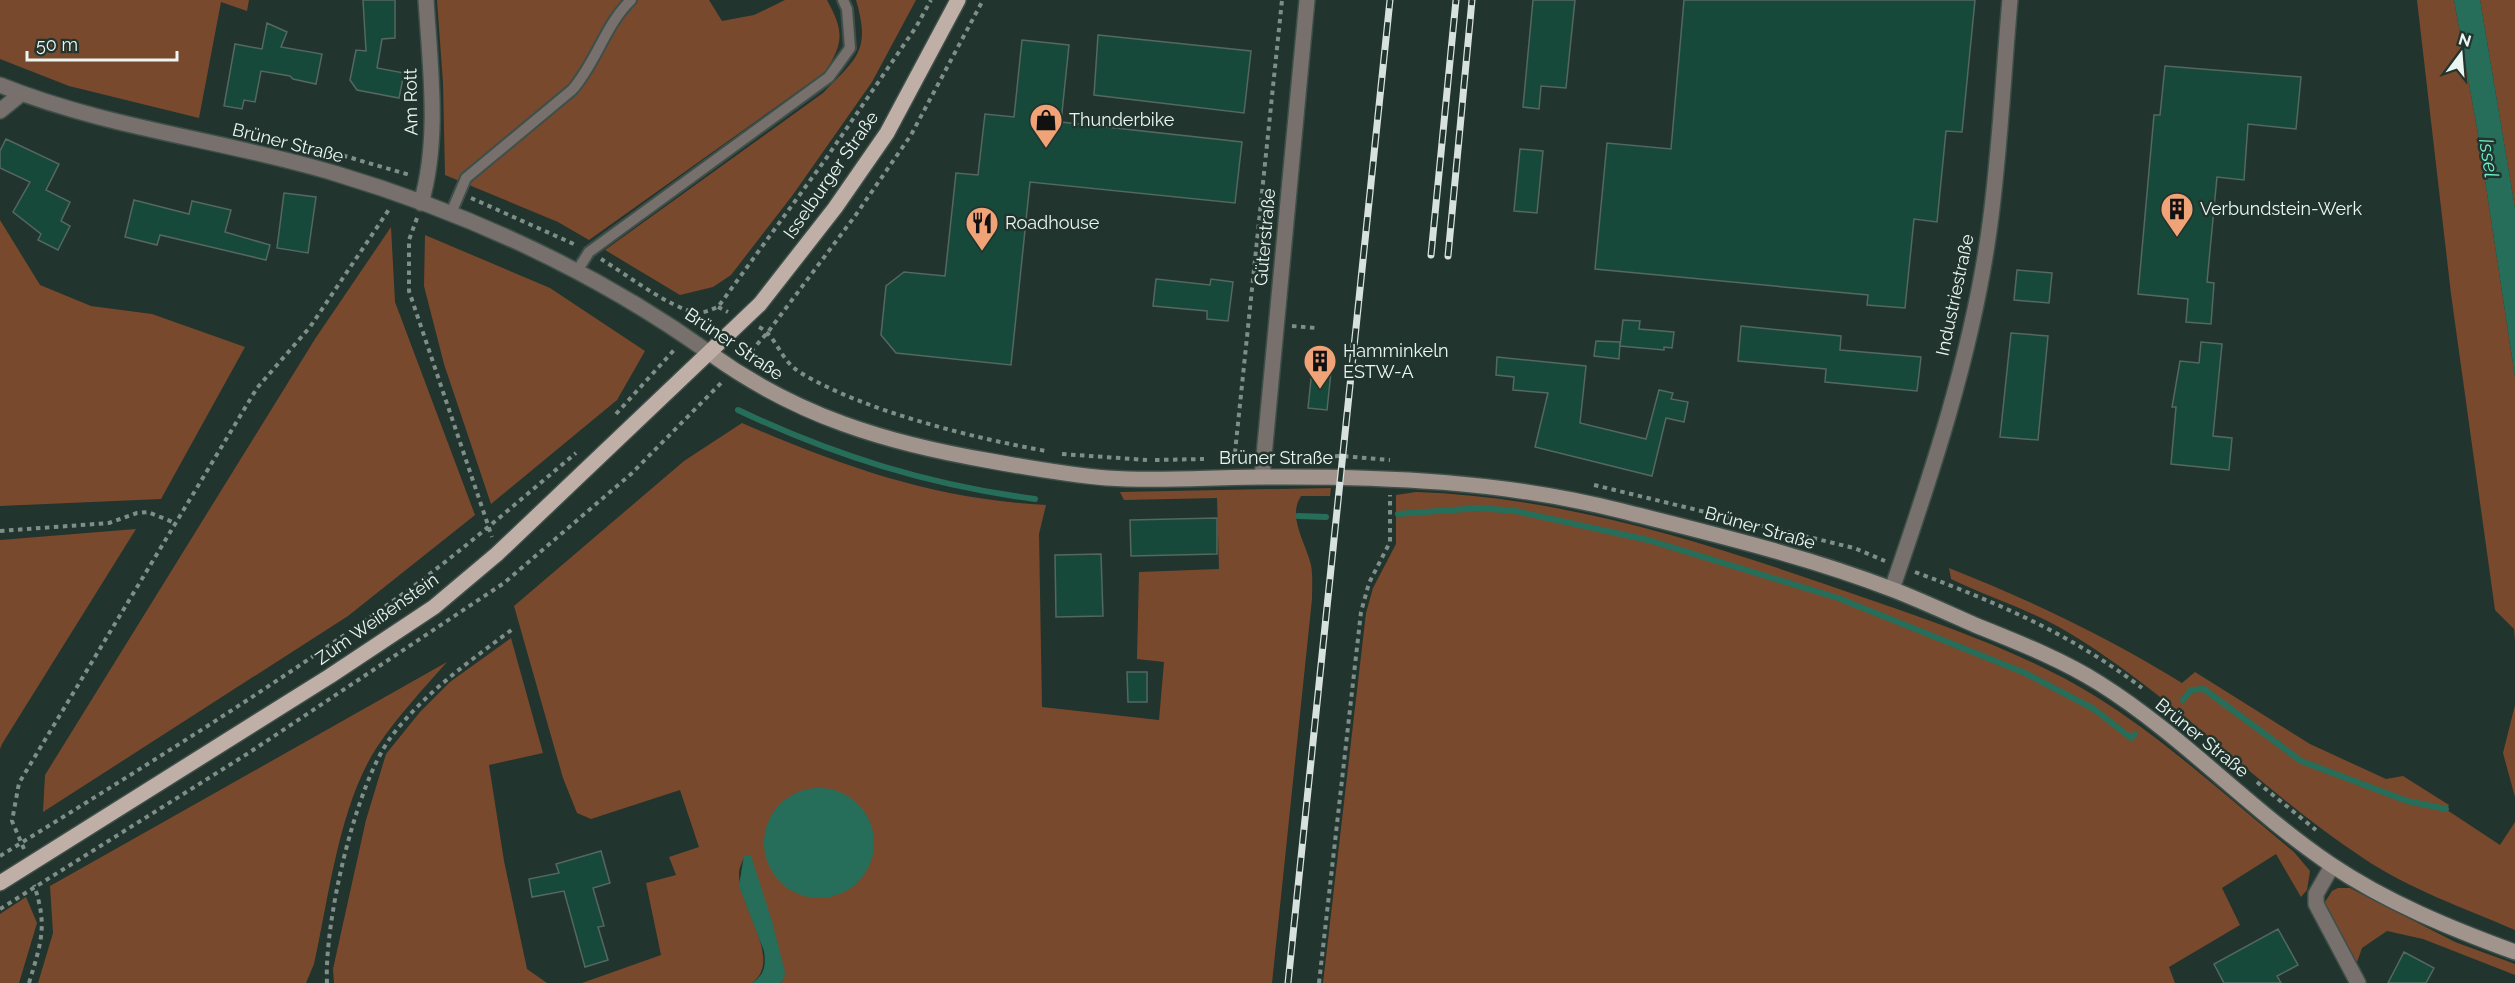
<svg xmlns="http://www.w3.org/2000/svg" width="2515" height="983" font-family="Raleway,sans-serif">
<style>
.green{fill:#79492d}
.water{fill:#266e5a}
.lines{fill:none;stroke-linecap:round;stroke-linejoin:round}
.stream{stroke:#266e5a;stroke-width:6}
.building{fill:#17493b;stroke:#546760;stroke-width:1.5}
.lane-casing{stroke:#3e4f49;stroke-width:14}
.street-casing{stroke:#3e4f49;stroke-width:18}
.secondary-casing{stroke:#3e4f49;stroke-width:18}
.primary-casing{stroke:#3e4f49;stroke-width:18}
.path{stroke:#7f8e89;stroke-width:4;stroke-dasharray:4.5 4.5;stroke-linecap:butt}
.lane{stroke:#77706c;stroke-width:10}
.street{stroke:#77706c;stroke-width:15}
.secondary{stroke:#a0948d;stroke-width:15}
.primary{stroke:#bfafa7;stroke-width:15}
.rail-casing{stroke:#d7e2de;stroke-width:7}
.rail{stroke:#22342e;stroke-width:4.5;stroke-dasharray:14;stroke-linecap:butt}
.labels{text-anchor:middle;stroke-width:5;stroke-linejoin:round;paint-order:stroke}
.street-label{font-size:18px;fill:#ebf6f2;stroke:#22342e}
.poi-label{font-size:18px;fill:#ebf6f2;stroke:#22342e;text-anchor:start}
.water-label{font-size:20px;font-style:italic;fill:#70f1cb;stroke:#22342e}
</style>
<rect width="100%" height="100%" fill="#22342e"/>
<path class="green" d="M0,0H249L247,11L221,2L199,118L69,86L0,59Z
M437,0H709L722,21L754,15L785,0H827C844,31 844,43 825,72L589,240L558,222L445,175L443,83Z
M856,0H916L872,82L792,196L731,275L713,287L680,295L605,250L823,93C857,58 871,51 856,0Z
M2417,0H2454L2478,134L2515,377V641L2514,629L2495,610L2451,294Z
M2480,0H2515V208Z
M0,220L40,285L91,306L152,314L245,347L161,499L0,506Z
M391,227L395,302L475,515L348,616L43,812L45,775L315,339Z
M425,235L550,288L645,351L617,400L491,504L444,364L424,286Z
M742,423C844,467 933,499 1046,505L1039,534L1042,707L1159,720L1164,662L1137,659L1139,572L1219,569L1217,498L1124,500L1120,492L1331,488L1330,496H1301C1287,517 1306,543 1311,565C1313,576 1312,588 1312,599L1272,983H780L784,979L745,855C743,860 739,868 739,873C738,906 784,960 752,983H582L661,955L646,883L676,875L669,857L699,847L680,790L591,819L577,813L563,778L514,606L684,461Z
M1416,492C1571,497 1722,548 1868,599C1943,625 2027,654 2095,696C2163,738 2232,801 2294,852L2310,871L2307,890L2301,897L2276,854L2222,888L2240,925L2169,967L2175,983H1323L1366,613L1373,588L1396,544V495Z
M136,529L2,744L0,749V540Z
M1949,568C2030,600 2108,637 2182,683L2195,672L2310,744L2386,779L2403,776L2449,805L2447,810L2500,845L2515,822V930C2464,908 2409,889 2363,858C2257,788 2170,691 2059,627C2024,608 1986,596 1951,579Z
M511,638L543,753L489,765L504,861L527,969L547,983H334L333,969L366,820L386,754L420,712L450,682Z
M447,662C423,689 397,717 377,747C339,805 329,897 314,964L306,983H38L53,933L50,886Z
M2515,705V797L2503,753Z
M2338,888H2350L2455,942L2515,964V975L2423,939L2387,931L2362,948L2356,965L2323,905L2332,891Z
M26,897L37,923L19,983H0V914Z"/>
<path class="water" d="M2454,0H2480L2515,208V377L2478,134Z
M764 843a55 55 0 1 1 110 0a55 55 0 1 1-110 0Z
M744,855L751,856L772,921L785,972L784,979L780,983H752C765,974 766,966 764,951L739,886Z"/>
<g class="lines">
<path class="stream" d="M738,410C835,456 929,485 1035,499
M1398,514L1480,508L1515,511L1648,540L1838,598L2025,673L2094,709L2131,738L2135,734
M1298,516L1326,517
M2183,700L2191,690L2204,689L2301,761L2407,801L2446,809"/>
</g>
<path class="building" d="M363,0H395V38L382,39L377,68L404,73L399,98L357,90L350,80L356,50L366,51Z
M1533,0H1575L1566,88L1541,86L1539,109L1523,107Z
M1684,0H1975L1962,132L1946,131L1937,222L1914,219L1905,308L1867,305L1868,295L1595,269L1607,143L1671,149Z
M267,23L287,32L281,47L322,54L316,84L293,79L290,76L261,71L255,102L244,100L242,109L224,106L235,44L262,49Z
M1098,35L1251,51L1244,113L1094,95Z
M1022,40L1069,45L1061,122L1242,142L1235,203L1030,182L1011,365L896,353L881,335L886,286L904,272L945,276L956,173L978,175L985,114L1014,117Z
M2165,66L2301,77L2296,129L2248,124L2244,180L2217,177L2207,282L2214,283L2211,324L2186,322L2188,299L2138,294L2154,115H2160Z
M6,139L59,164L46,190L70,202L61,221L70,226L58,250L38,240L41,234L13,212L30,182L0,168V151Z
M1520,149L1543,151L1537,213L1514,211Z
M284,193L316,197L308,253L277,248Z
M134,200L189,214L192,201L231,210L225,232L270,245L266,260L160,235L157,245L125,237Z
M2017,270L2052,273L2049,303L2014,300Z
M1156,279L1210,285L1211,279L1233,282L1228,321L1207,319V311L1153,306Z
M1623,320L1640,321L1639,329L1674,332L1672,348L1664,347V350L1620,346Z
M1741,326L1841,336L1840,350L1921,357L1917,391L1825,382L1826,369L1738,361Z
M2011,333L2048,336L2038,440L2000,437Z
M1596,341L1620,342L1619,359L1594,356Z
M2201,342L2222,344L2213,436L2232,438L2229,470L2171,464L2176,407H2172L2180,361L2199,363Z
M1497,357L1586,366L1580,423L1646,439L1659,390L1673,393L1671,399L1688,402L1684,422L1666,418L1652,476L1535,447L1548,393L1513,390L1514,377L1496,375Z
M1312,370L1331,372L1327,410L1308,408Z
M1217,518V554L1131,556L1130,520Z
M1101,554L1103,616L1056,617L1055,555Z
M1127,672H1147V702H1128Z
M601,851L610,883L593,888L604,926L598,927L608,960L585,967L564,891L532,897L529,879L559,873L556,864Z
M2278,929L2298,965L2277,976L2281,983H2224L2214,964Z
M2404,952L2434,968L2426,983H2388Z"/>
<g class="lines">
<g class="lane-casing">
<path id="lane" d="M451,213L466,178L572,90C596,63 605,25 631,0
M577,271L589,252L829,77L850,48L847,9L843,0"/>
</g>
<g class="street-casing">
<path id="street" d="M0,85C109,129 226,140 337,174C470,214 598,273 711,354
M0,111L21,94
M421,203C440,139 430,66 426,0
M1262,477L1307,0
M1892,589C1932,473 1972,353 1989,231C2000,155 2003,76 2010,0
M2332,866L2316,894V904L2358,983"/>
</g>
<g class="secondary-casing">
<path id="secondary" d="M711,354C797,416 886,443 991,461C1029,468 1068,475 1107,478C1159,482 1211,477 1263,477C1384,476 1504,481 1622,511C1713,534 1806,556 1894,590C1922,601 1948,613 1975,625C2017,642 2061,659 2099,683C2182,735 2249,809 2330,864C2386,902 2452,929 2515,952"/>
</g>
<g class="primary-casing">
<path id="primary" d="M0,883L330,676L434,607L497,554L760,304L835,208L887,133L958,0"/>
</g>
<path class="path" d="M317,148L410,175
M471,198L576,245
M417,218L409,240V291L492,537
M601,259C624,273 670,308 695,312C703,314 710,310 718,307L825,160L916,27L931,0
M718,307L728,312
M1292,326L1316,328
M759,327C778,337 779,360 801,373C864,411 973,438 1046,451
M745,358L768,332L855,216L911,135L983,0
M616,414L675,349
M1062,454L1147,460
M1281,458L1342,456L1390,460
M1155,460L1204,459
M1234,462L1282,0
M1594,485L1854,548L1885,561
M0,531L109,523L137,513L148,512L175,523
M1915,572C1998,603 2071,634 2142,688
M2257,782L2316,830
M24,849L12,821L19,783L257,388L310,327L390,208
M0,856C139,770 278,684 411,588C468,546 522,498 576,453
M0,909L247,754L504,583L631,474L723,381
M29,983C41,943 48,926 34,885
M327,983C324,923 355,786 391,737C424,693 470,661 514,628
M1319,983L1361,612L1369,583L1390,542V495"/>
<use href="#lane" class="lane"/>
<use href="#street" class="street"/>
<use href="#secondary" class="secondary"/>
<use href="#primary" class="primary"/>
<g class="rail-casing">
<path id="rail" d="M1431,255L1456,0
M1448,256L1472,0
M1288,983L1390,0"/>
</g>
<use href="#rail" class="rail"/>
</g>
<defs>
<g id="shop-pin" transform="scale(1.725)"><path d="M0 17L-7.5 6A9.5 9.5 0 1 1 7.5 6Z" fill="#efa377" stroke="#22342e"/><path d="M-5-2.5h2.3a2.7 3.5 0 0 1 5.4 0H5L5.5 6h-11ZM-1.5-2.5h3a1.5 2.3 0 0 0-3 0Z" fill="#111"/></g>
<g id="building-pin" transform="scale(1.725)"><path d="M0 17L-7.5 6A9.5 9.5 0 1 1 7.5 6Z" fill="#efa377" stroke="#22342e"/><path d="M-4-6H4V6H1V3H-1V6H-4ZM-2.5-4.3h1.7v1.8h-1.7ZM.8-4.3h1.7v1.8H.8ZM-2.5-1h1.7V.8h-1.7ZM.8-1h1.7V.8H.8Z" fill="#111"/></g>
<g id="restaurant-pin" transform="scale(1.725)"><path d="M0 17L-7.5 6A9.5 9.5 0 1 1 7.5 6Z" fill="#efa377" stroke="#22342e"/><path d="M-5-6h1v4h1v-4h1v4h1v-4h1v5L-1.5 .5V6h-2V.5L-5-1ZM5-6V6H3V1.5H1.5Q1.5-4 5-6Z" fill="#111"/></g>
</defs>
<g fill-rule="evenodd">
<use href="#shop-pin" x="1046" y="120"/>
<use href="#building-pin" x="2177" y="209"/>
<use href="#restaurant-pin" x="982" y="223"/>
<use href="#building-pin" x="1320" y="361"/>
</g>
<g class="labels">
<g class="street-label">
<text transform="translate(411 102) rotate(-91)" y="6">Am Rott</text>
<text transform="translate(288 143) rotate(14)" y="6">Brüner Straße</text>
<text transform="translate(831 175) rotate(-55)" y="6">Isselburger Straße</text>
<text transform="translate(1265 237) rotate(-85)" y="6">Güterstraße</text>
<text transform="translate(1955 295) rotate(-78)" y="6">Industriestraße</text>
<text transform="translate(734 344) rotate(34)" y="6">Brüner Straße</text>
<text x="1276" y="464">Brüner Straße</text>
<text transform="translate(1760 528) rotate(16)" y="6">Brüner Straße</text>
<text transform="translate(377 619) rotate(-35)" y="6">Zum Weißenstein</text>
<text transform="translate(2202 738) rotate(39)" y="6">Brüner Straße</text>
</g>
<g class="poi-label">
<text x="1069" y="126">Thunderbike</text>
<text x="2200" y="215">Verbundstein-Werk</text>
<text x="1005" y="229">Roadhouse</text>
<text x="1343" y="357">Hamminkeln<tspan x="1343" dy="21">ESTW-A</tspan></text>
</g>
<g class="water-label">
<text transform="translate(2489 158) rotate(81)" y="7">Issel</text>
</g>
</g>
<g transform="translate(2461 54) rotate(16)" stroke="#22342e" stroke-width="4.5" paint-order="stroke">
<path d="M0-4.5L10 22L0 15L-10 22Z" fill="#ebf6f2"/>
<text y="-9" font-size="16" font-weight="bold" text-anchor="middle" fill="#ebf6f2">N</text>
</g>
<path d="M27 51v9h150v-9" fill="none" stroke="#ebf6f2" stroke-width="3"/>
<text x="36" y="51" font-size="18" fill="#ebf6f2" stroke="#22342e" stroke-width="4.5" paint-order="stroke">50 m</text>
</svg>
